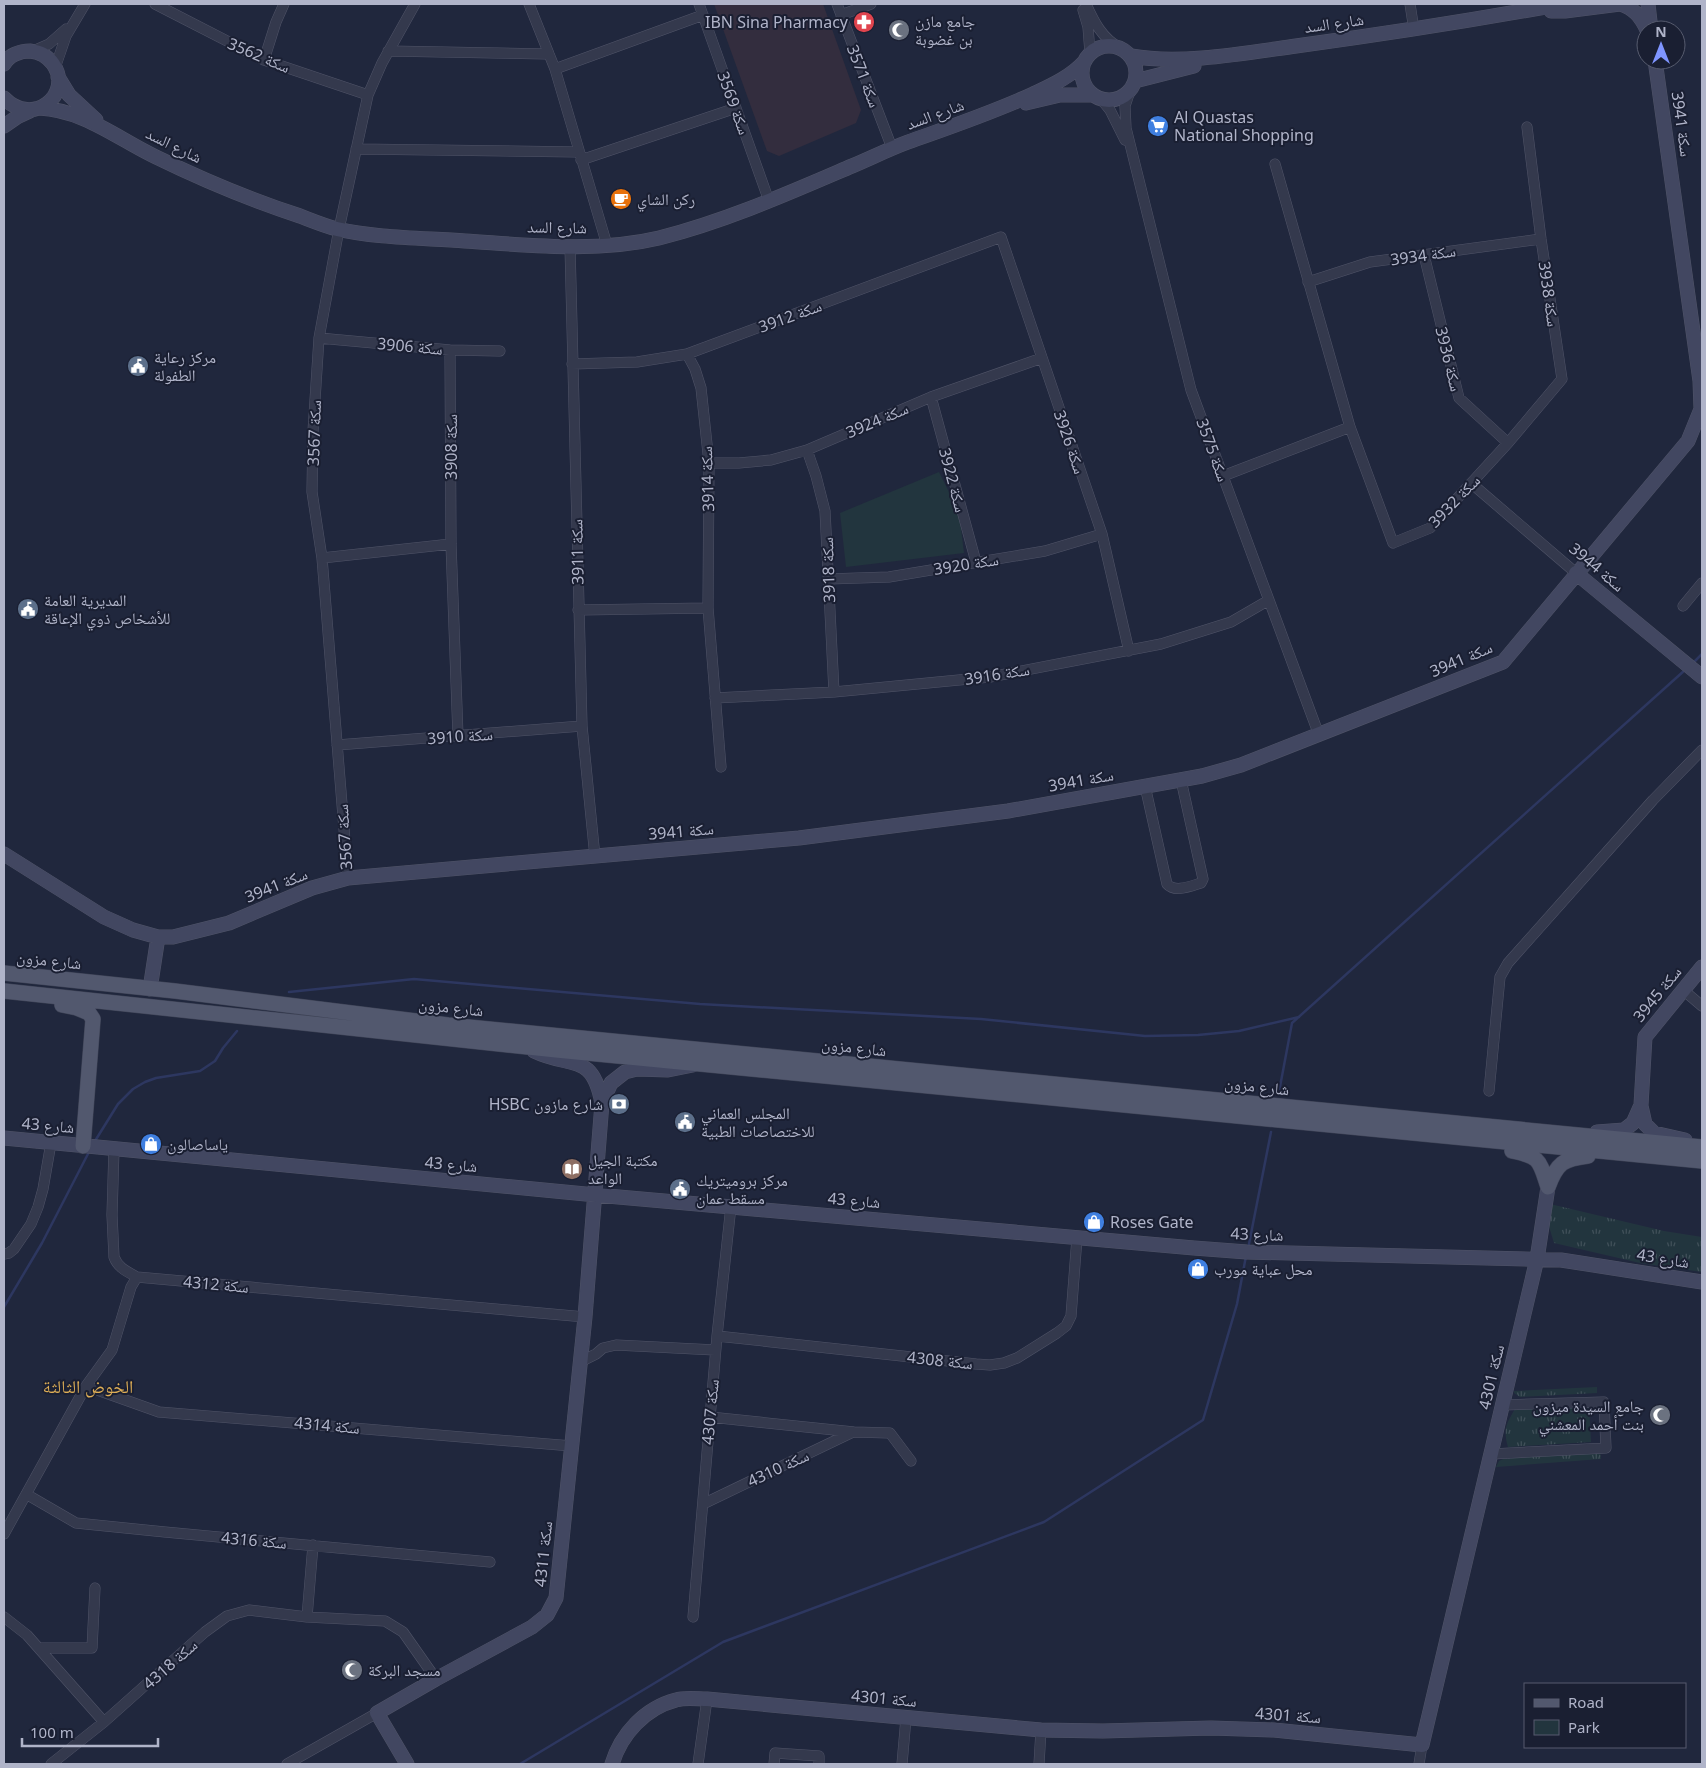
<svg xmlns="http://www.w3.org/2000/svg" width="1706" height="1768" font-family="'Noto Sans','Noto Naskh Arabic',sans-serif">
<style>
.medical{fill:#332d3e}
.grass{fill:url(#grass-tufts)}
.park{fill:#22353e}
.lines{fill:none;stroke-linecap:round;stroke-linejoin:round}
.stream{stroke:#2d3760;stroke-width:2.5}
.street-casing{stroke:#505468;stroke-width:11}
.secondary-casing{stroke:#505468;stroke-width:15}
.primary-casing{stroke:#3e4356;stroke-width:16}
.street{stroke:#34394d;stroke-width:10}
.secondary{stroke:#424761;stroke-width:14}
.primary{stroke:#52586e;stroke-width:15}
.labels{text-anchor:middle;stroke-width:4;stroke-linejoin:round;paint-order:stroke}
.poi-label{font-size:16px;fill:#b0b4c9;stroke:#1a1f32;text-anchor:start}
.street-label{font-size:16px;fill:#b0b4c9;stroke:#1a1f32}
.neighbourhood-label{font-size:18px;fill:#deae56;stroke:#1a1f32}
</style>
<defs>
<pattern id="grass-tufts" width="24" height="20" patternUnits="userSpaceOnUse" patternTransform="scale(1.25)"><rect width="24" height="20" fill="#22353e"/><path d="M3 7l-1-3M5 7V3M7 7l1-3M15 17l-1-3M17 17v-4M19 17l1-3" fill="none" stroke="#405059"/></pattern>
</defs>
<rect width="100%" height="100%" fill="#20273d"/>
<path class="medical" d="M714,4H823L861,110L856,123L779,156L767,151Z"/>
<path class="grass" d="M1550,1204L1664,1231L1702,1237V1272L1640,1263L1554,1243L1548,1223Z
M1597,1387V1393L1520,1397L1514,1393V1391Z
M1589,1406L1591,1442L1508,1447C1503,1430 1506,1424 1515,1409Z
M1600,1451L1601,1459L1496,1467L1499,1461L1503,1459Z"/>
<path class="park" d="M939,472L959,512L964,553L846,567L840,513Z"/>
<g class="lines">
<path class="stream" d="M1693,663L1702,654
M289,992L414,979L700,1004L981,1019L1145,1036L1198,1035L1239,1031L1299,1017
M1279,1092L1292,1023L1685,670
M95,1141L118,1104L133,1089L145,1082L156,1078L200,1071L215,1061L223,1048L237,1031
M1248,1249L1271,1132
M4,1307L42,1243L90,1150
M520,1764L723,1642L1044,1522L1203,1420L1237,1304L1246,1256"/>
<g class="street-casing">
<path id="street" d="M155,4L264,60L368,95
M529,4L555,69L607,245
M699,4L769,201
M837,4L892,148
M1086,4C1094,22 1102,38 1120,48
M1410,4L1414,30
M1083,10L1088,27L1090,53
M841,15L871,4
M33,51L49,44L66,29
M388,51L549,54
M264,60L276,22L284,4
M55,68L66,36L85,4
M555,69L703,15
M1130,91L1125,106L1126,128L1191,390L1319,735
M1101,99L1110,110L1125,140
M356,149L579,152
M581,160L736,108
M1275,164L1350,427L1393,543L1430,528L1508,443L1562,379L1541,239L1527,127
M570,246L582,726L595,857
M1424,255L1459,398L1508,443
M1308,282L1370,262L1541,239
M319,338L450,350L500,351
M450,350L451,544L458,736
M687,354L695,369L701,388L709,463L708,608L721,767
M572,364L637,362L687,354L1001,237L1102,534L1129,651
M931,397L976,562
M807,450L816,476L825,511L834,692
M709,463H739L771,460L807,450L931,397L1042,358
M1223,476L1350,427
M1471,483L1576,573
M322,558L451,544
M828,579L889,577L1045,551L1102,534
M1683,606L1702,583
M578,610L708,608
M715,698L834,692L990,677L1161,644L1231,622L1269,600
M337,745L582,726
M1145,786L1167,884C1175,893 1191,886 1201,883L1203,879L1181,780
M348,878L322,558L312,492L313,431L319,338L339,229L368,95L382,63L415,4
M1682,989L1702,1006
M1489,1091L1500,977L1508,963L1653,800L1702,750
M114,1149L112,1215L114,1257C118,1268 128,1272 137,1277L585,1317
M4,1254L9,1253L14,1249L31,1224L38,1207L43,1189L51,1143
M717,1336L976,1364L990,1365L1004,1363L1017,1358L1057,1333L1066,1326L1071,1316L1077,1238
M580,1362L596,1354L603,1348L616,1345L715,1350
M86,1386L159,1412L572,1446
M710,1417L854,1432L890,1433L911,1461
M1491,1454L1606,1448L1604,1402L1502,1405
M26,1494L76,1523L165,1532L490,1562
M703,1504L853,1432
M4,1534L86,1386L112,1350L131,1287L137,1277
M4,1617L27,1635L104,1722
M307,1617L313,1545
M693,1617L717,1336L731,1206
M40,1648H92L95,1588
M51,1764L104,1722L205,1632L227,1616L249,1610L307,1617L385,1621L403,1632L436,1679
M287,1764L377,1713
M698,1764L707,1699
M774,1764L775,1753L819,1756V1764
M902,1764L906,1718
M1039,1764L1041,1730
M1419,1764L1422,1745"/>
</g>
<g class="secondary-casing">
<path id="secondary" d="M1648,4L1651,30
M1551,11H1565L1620,4C1634,8 1641,17 1647,30
M1082 73a27 27 0 1 1 54 0a27 27 0 1 1-54 0Z
M1131,56C1181,65 1246,53 1296,46C1385,34 1474,20 1562,4
M4,64C9,55 20,51 30,51C40,52 48,57 53,64C74,94 33,128 4,98
M58,77L69,95L96,120
M1135,81L1194,66
M1026,103L1060,95H1093
M39,108C84,110 118,139 156,157C203,180 251,200 300,216C313,221 325,226 337,229C375,238 425,238 465,241C528,245 596,253 659,238C726,221 789,193 852,166C871,158 889,149 908,142C950,127 992,113 1033,94C1052,85 1070,77 1084,62
M4,126L17,117L30,111
M1576,573L1702,677
M4,854L104,917L133,930L158,937H173L229,923L312,888L348,878L799,838L1008,811L1202,776L1241,765L1503,662L1688,441L1701,409L1700,381L1655,60
M150,989L158,937
M602,1103L611,1083L625,1072L637,1069L668,1070L693,1065
M1641,1106L1645,1124L1654,1133L1685,1140
M1597,1132L1624,1130L1633,1123L1641,1105L1645,1037L1702,967
M4,1138L596,1195L1194,1248L1247,1252L1561,1260L1702,1282
M407,1764L377,1713L436,1679L532,1627L547,1615L556,1598L585,1317L602,1103C592,1051 571,1069 534,1051
M612,1764C621,1734 645,1708 676,1700C685,1697 698,1699 707,1699L1041,1730L1103,1731L1211,1728L1274,1730L1422,1745L1537,1259L1548,1187"/>
</g>
<g class="primary-casing">
<path id="primary" d="M4,973L175,991L448,1025L1702,1147
M4,991L556,1050L1702,1161
M62,1005L77,1008L89,1013L93,1019L83,1146
M1512,1151C1541,1157 1539,1160 1548,1187
M1548,1187C1557,1163 1563,1159 1588,1156"/>
</g>
<use href="#street" class="street"/>
<use href="#secondary" class="secondary"/>
<use href="#primary" class="primary"/>
</g>
<defs>
<g id="pharmacy-disc" transform="scale(1.125)"><circle r="9.5" fill="#e0444e" stroke="#1a1f32"/><path d="M-2-6h4v4h4v4h-4v4h-4v-4h-4v-4h4Z" fill="#fff"/></g>
<g id="mosque-disc" transform="scale(1.125)"><circle r="9.5" fill="#6b7280" stroke="#1a1f32"/><path d="M3.5-4.9A6 6 0 1 0 3.5 4.9A5 5 0 1 1 3.5-4.9Z" fill="#fff"/></g>
<g id="supermarket-disc" transform="scale(1.125)"><circle r="9.5" fill="#3f7fe0" stroke="#1a1f32"/><path d="M-6-5.5h2.5l.6 2H6L4.5 2H-2.5L-4.4-4H-6ZM-1.5 3.2a1.3 1.3 0 1 0 .1 0ZM3 3.2a1.3 1.3 0 1 0 .1 0Z" fill="#fff"/></g>
<g id="cafe-disc" transform="scale(1.125)"><circle r="9.5" fill="#e8710a" stroke="#1a1f32"/><path d="M-5.5-4.5H6V0H3Q3 3.5 0 3.5H-2.5Q-5.5 3.5-5.5 0ZM3-3.2v2h1.7v-2ZM-6 4.5H4V6H-6Z" fill="#fff"/></g>
<g id="civic-disc" transform="scale(1.125)"><circle r="9.5" fill="#5c6f8a" stroke="#1a1f32"/><path d="M-.6-6.5H3V-4.5H.6V-3L4-1V1h2V6H-6V1h2V-1L-.6-3ZM-1.2 2.5V6h2.4V2.5Z" fill="#fff"/></g>
<g id="bank-disc" transform="scale(1.125)"><circle r="9.5" fill="#5c6f8a" stroke="#1a1f32"/><path d="M-6-4H6V4H-6ZM0-2.3a2.3 2.3 0 1 0 0 4.6a2.3 2.3 0 1 0 0-4.6Z" fill="#fff"/></g>
<g id="shop-disc" transform="scale(1.125)"><circle r="9.5" fill="#3f7fe0" stroke="#1a1f32"/><path d="M-5-2.5h2.3a2.7 3.5 0 0 1 5.4 0H5L5.5 6h-11ZM-1.5-2.5h3a1.5 2.3 0 0 0-3 0Z" fill="#fff"/></g>
<g id="library-disc" transform="scale(1.125)"><circle r="9.5" fill="#8d6e63" stroke="#1a1f32"/><path d="M-6-4Q-3-5.5-.7-3.5V5Q-3 3-6 4ZM6-4Q3-5.5 .7-3.5V5Q3 3 6 4Z" fill="#fff"/></g>
</defs>
<g fill-rule="evenodd">
<use href="#pharmacy-disc" x="864" y="22"/>
<use href="#mosque-disc" x="899" y="30"/>
<use href="#supermarket-disc" x="1158" y="126"/>
<use href="#cafe-disc" x="621" y="199"/>
<use href="#civic-disc" x="138" y="366"/>
<use href="#civic-disc" x="28" y="609"/>
<use href="#bank-disc" x="619" y="1104"/>
<use href="#civic-disc" x="685" y="1122"/>
<use href="#shop-disc" x="151" y="1144"/>
<use href="#library-disc" x="572" y="1169"/>
<use href="#civic-disc" x="680" y="1189"/>
<use href="#shop-disc" x="1094" y="1222"/>
<use href="#shop-disc" x="1198" y="1269"/>
<use href="#mosque-disc" x="1660" y="1415"/>
<use href="#mosque-disc" x="352" y="1670"/>
</g>
<g class="labels">
<g class="poi-label">
<text x="915" y="27">جامع مازن<tspan x="915" dy="18">بن غضوبة</tspan></text>
<text x="848" y="28" text-anchor="end">IBN Sina Pharmacy</text>
<text x="1174" y="123">Al Quastas<tspan x="1174" dy="18">National Shopping</tspan></text>
<text x="637" y="205">ركن الشاي</text>
<text x="154" y="363">مركز رعاية<tspan x="154" dy="18">الطفولة</tspan></text>
<text x="44" y="606">المديرية العامة<tspan x="44" dy="18">للأشخاص ذوي الإعاقة</tspan></text>
<text x="603" y="1110" text-anchor="end">HSBC شارع مازون</text>
<text x="701" y="1119">المجلس العماني<tspan x="701" dy="18">للاختصاصات الطبية</tspan></text>
<text x="167" y="1150">ياساصالون</text>
<text x="588" y="1166">مكتبة الجيل<tspan x="588" dy="18">الواعد</tspan></text>
<text x="696" y="1186">مركز بروميتريك<tspan x="696" dy="18">مسقط عمان</tspan></text>
<text x="1110" y="1228">Roses Gate</text>
<text x="1214" y="1275">محل عباية مورب</text>
<text x="1644" y="1412" text-anchor="end">جامع السيدة ميزون<tspan x="1644" dy="18">بنت أحمد المعشني</tspan></text>
<text x="368" y="1676">مسجد البركة</text>
</g>
<g class="street-label">
<text transform="translate(1334 23) rotate(-8)" y="6">شارع السد</text>
<text transform="translate(259 55) rotate(23)" y="6">سكة 3562</text>
<text transform="translate(864 76) rotate(69)" y="6">سكة 3571</text>
<text transform="translate(734 103) rotate(70)" y="6">سكة 3569</text>
<text transform="translate(935 114) rotate(-20)" y="6">شارع السد</text>
<text transform="translate(1682 124) rotate(82)" y="6">سكة 3941</text>
<text transform="translate(174 145) rotate(26)" y="6">شارع السد</text>
<text transform="translate(557 227) rotate(1)" y="6">شارع السد</text>
<text transform="translate(1423 255) rotate(-8)" y="6">سكة 3934</text>
<text transform="translate(1549 294) rotate(82)" y="6">سكة 3938</text>
<text transform="translate(790 316) rotate(-20)" y="6">سكة 3912</text>
<text transform="translate(410 346) rotate(5)" y="6">سكة 3906</text>
<text transform="translate(1449 359) rotate(76)" y="6">سكة 3936</text>
<text transform="translate(877 420) rotate(-23)" y="6">سكة 3924</text>
<text transform="translate(314 433) rotate(-88)" y="6">سكة 3567</text>
<text transform="translate(1070 442) rotate(71)" y="6">سكة 3926</text>
<text transform="translate(451 447) rotate(-90)" y="6">سكة 3908</text>
<text transform="translate(1213 450) rotate(70)" y="6">سكة 3575</text>
<text transform="translate(707 479) rotate(-92)" y="6">سكة 3914</text>
<text transform="translate(953 480) rotate(75)" y="6">سكة 3922</text>
<text transform="translate(1454 501) rotate(-46)" y="6">سكة 3932</text>
<text transform="translate(577 552) rotate(-91)" y="6">سكة 3911</text>
<text transform="translate(966 564) rotate(-9)" y="6">سكة 3920</text>
<text transform="translate(1597 567) rotate(40)" y="6">سكة 3944</text>
<text transform="translate(828 570) rotate(-92)" y="6">سكة 3918</text>
<text transform="translate(1461 659) rotate(-23)" y="6">سكة 3941</text>
<text transform="translate(997 674) rotate(-9)" y="6">سكة 3916</text>
<text transform="translate(460 736) rotate(-4)" y="6">سكة 3910</text>
<text transform="translate(1081 780) rotate(-10)" y="6">سكة 3941</text>
<text transform="translate(681 831) rotate(-5)" y="6">سكة 3941</text>
<text transform="translate(344 837) rotate(-94)" y="6">سكة 3567</text>
<text transform="translate(276 885) rotate(-22)" y="6">سكة 3941</text>
<text transform="translate(49 960) rotate(6)" y="6">شارع مزون</text>
<text transform="translate(1657 994) rotate(-51)" y="6">سكة 3945</text>
<text transform="translate(451 1007) rotate(6)" y="6">شارع مزون</text>
<text transform="translate(854 1047) rotate(6)" y="6">شارع مزون</text>
<text transform="translate(1257 1086) rotate(6)" y="6">شارع مزون</text>
<text transform="translate(48 1125) rotate(5)" y="6">شارع 43</text>
<text transform="translate(451 1164) rotate(5)" y="6">شارع 43</text>
<text transform="translate(854 1200) rotate(5)" y="6">شارع 43</text>
<text transform="translate(1257 1234) rotate(2)" y="6">شارع 43</text>
<text transform="translate(1663 1258) rotate(9)" y="6">شارع 43</text>
<text transform="translate(216 1284) rotate(5)" y="6">سكة 4312</text>
<text transform="translate(940 1360) rotate(6)" y="6">سكة 4308</text>
<text transform="translate(1491 1377) rotate(-77)" y="6">سكة 4301</text>
<text transform="translate(710 1412) rotate(-85)" y="6">سكة 4307</text>
<text transform="translate(327 1425) rotate(5)" y="6">سكة 4314</text>
<text transform="translate(778 1468) rotate(-25)" y="6">سكة 4310</text>
<text transform="translate(254 1540) rotate(5)" y="6">سكة 4316</text>
<text transform="translate(543 1554) rotate(-84)" y="6">سكة 4311</text>
<text transform="translate(170 1664) rotate(-41)" y="6">سكة 4318</text>
<text transform="translate(884 1698) rotate(5)" y="6">سكة 4301</text>
<text transform="translate(1288 1715) rotate(4)" y="6">سكة 4301</text>
</g>
<g class="neighbourhood-label">
<text x="88" y="1393">الخوض الثالثة</text>
</g>
</g>
<rect width="1706" height="1768" fill="none" stroke="#b0b4c9" stroke-width="10"/>
<rect x="1524" y="1683" width="162" height="65" fill="#1a1f32" stroke="#565b6e"/>
<rect x="1534" y="1699" width="25" height="8" fill="#52586e" stroke="#565b6e"/>
<text x="1568" y="1708" font-size="15" fill="#b0b4c9">Road</text>
<rect x="1534" y="1720" width="25" height="15" fill="#22353e" stroke="#565b6e"/>
<text x="1568" y="1733" font-size="15" fill="#b0b4c9">Park</text>
<g transform="translate(1661 45)"><circle r="24" fill="#1a1f32" stroke="#565b6e"/>
<path d="M0-4L9 19L0 12L-9 19Z" fill="#7f95ff"/>
<text y="-8" font-size="14" font-weight="bold" text-anchor="middle" fill="#b0b4c9">N</text>
</g>
<path d="M22 1738v8h136v-8" fill="none" stroke="#b0b4c9" stroke-width="2.5"/>
<text x="30" y="1738" font-size="15" fill="#b0b4c9" stroke="#1a1f32" stroke-width="4" paint-order="stroke">100 m</text>
</svg>
